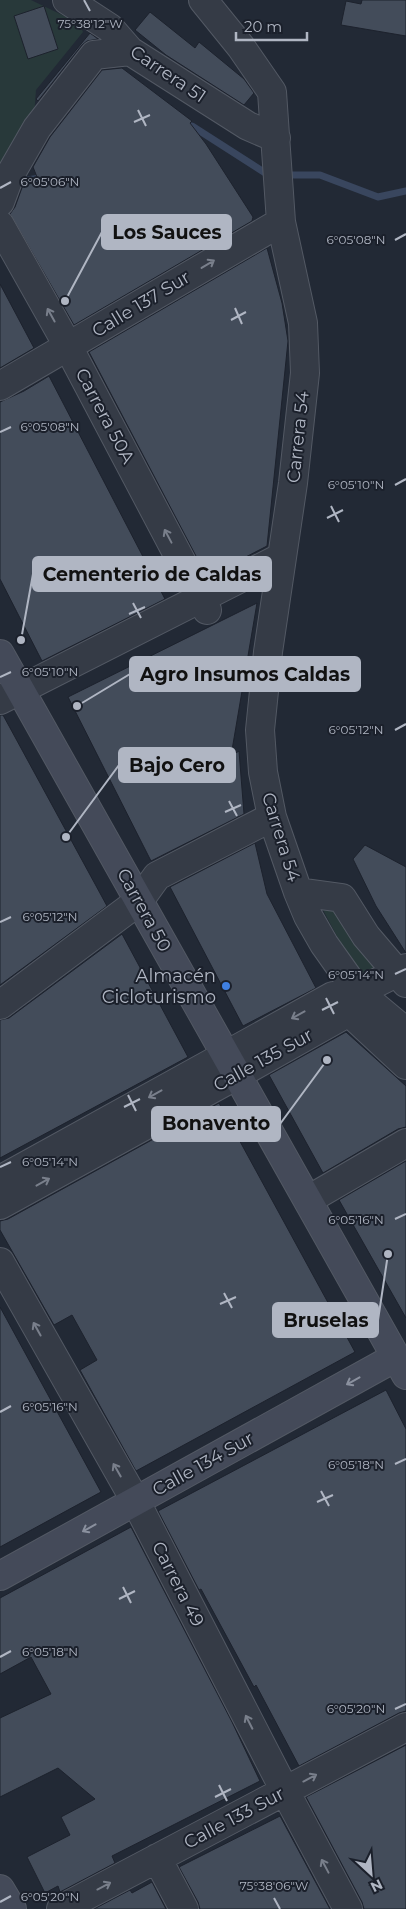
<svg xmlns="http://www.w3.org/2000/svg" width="406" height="1909" font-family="Montserrat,sans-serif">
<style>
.green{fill:#28393a}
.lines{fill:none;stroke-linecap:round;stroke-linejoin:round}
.stream{stroke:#39465e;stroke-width:7}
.building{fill:#434c5a;stroke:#1d222d}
.street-casing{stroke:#535964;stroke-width:30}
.secondary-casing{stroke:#535964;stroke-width:30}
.street{stroke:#353b46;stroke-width:28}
.secondary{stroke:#444a59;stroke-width:28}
.oneway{stroke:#797f8b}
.oneway2{stroke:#8a909e}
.ticks{fill:none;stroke:#b0b6c3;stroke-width:2}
.shop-dot{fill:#3f7fe0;stroke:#1b202b;stroke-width:2}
.labels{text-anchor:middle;stroke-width:4;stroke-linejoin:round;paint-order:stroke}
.street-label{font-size:18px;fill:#b0b6c3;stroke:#1b202b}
.poi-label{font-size:18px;fill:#b0b6c3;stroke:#1b202b;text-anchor:end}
.ticks-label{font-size:12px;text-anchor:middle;fill:#b0b6c3;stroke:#1b202b;stroke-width:4;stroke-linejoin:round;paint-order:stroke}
.leader{fill:none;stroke:#b0b6c3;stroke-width:2}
.callout-dot{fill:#b0b6c3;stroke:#1b202b;stroke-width:2}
.callout{fill:#b0b6c3;stroke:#b0b6c3;stroke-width:2}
.callout-label{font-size:19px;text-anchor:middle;font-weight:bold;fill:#111}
</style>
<rect width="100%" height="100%" fill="#222935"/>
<path class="green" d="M0,0H31L79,23L83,32L36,90L33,129L0,177Z
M322,908L338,909L379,966L361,977L349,959Z"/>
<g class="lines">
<path class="stream" d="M183,128L192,126L270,176H272
M283,175H320L378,197L406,191
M15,182L46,177"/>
</g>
<path class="building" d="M362,0H406V36L341,25L346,1L361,4Z
M44,6L58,49L28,59L14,16Z
M150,12L195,48L199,42L244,79L254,93L244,105L166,55L135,30Z
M90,33L98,39L87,41L82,45L38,101L36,99Z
M122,68L192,121L190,123L206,144L253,217L252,221L74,325L10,214L15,207L23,185L39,182L33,167L50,137L102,70Z
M267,248L282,303L288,341L267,546L207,577L89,352Z
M0,284L34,348L0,368Z
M49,376L165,599L42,661L0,579V402L24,391Z
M257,603L231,756L239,751L244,814L151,861L68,697Z
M0,715H3L107,906L0,985Z
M255,843L267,894L316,988L243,1026L170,887Z
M365,845L406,867V953L376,906L353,859Z
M122,934L188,1057L0,1158V1020L9,1018Z
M346,1032L406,1086V1127L398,1129L323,1173L269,1075Z
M219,1103L355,1352L136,1471L80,1370L97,1360L72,1315L54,1325L0,1230V1221L8,1219Z
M406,1161V1318L339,1200Z
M0,1307L101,1492L0,1547Z
M386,1390L406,1429V1711L399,1713L299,1766L256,1685L254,1687L201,1589L199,1590L158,1511Z
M131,1527L232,1722L260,1781L112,1856L115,1863L60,1892L58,1886L45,1893L27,1857L70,1835L61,1817L95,1799L58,1768L0,1797V1718L51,1694L31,1657L0,1674V1598Z
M406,1745V1909H364L362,1902L306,1797Z
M280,1816L330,1909H200L198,1902L179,1867Z
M152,1882L166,1909H94L130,1890L132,1893Z"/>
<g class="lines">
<g class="street-casing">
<path id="street" d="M67,0L110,28L130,51L248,126L276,138
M203,0L241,47L272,92L281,222L303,323L305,373L293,483L268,652L260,730L263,772L272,817L298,892L308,916L324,944L358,992L406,1032
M0,202L10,175L37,128L94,55L130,51
M0,225L63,337L207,610
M0,386L281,222
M0,700L282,557
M298,892L342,898L366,936L406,983
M0,1005L139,901L157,876L272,817
M349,1012L406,1065
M0,1180L333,996L358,992L406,968
M308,1200L406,1143
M0,1205L237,1075L349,1012L358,992
M0,1262L136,1502L285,1791L348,1909
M157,1858L184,1909
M61,1909L406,1727"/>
</g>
<g class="secondary-casing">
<path id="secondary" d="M0,654L406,1375
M0,1576L396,1357
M0,1889L12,1909"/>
</g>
<use href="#street" class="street"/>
<use href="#secondary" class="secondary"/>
</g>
<defs><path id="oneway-shaft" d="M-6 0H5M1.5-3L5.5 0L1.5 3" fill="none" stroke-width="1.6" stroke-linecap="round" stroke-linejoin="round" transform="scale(1.25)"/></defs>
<g class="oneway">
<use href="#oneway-shaft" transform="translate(208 264) rotate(-31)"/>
<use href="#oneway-shaft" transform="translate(51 315) rotate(-119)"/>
<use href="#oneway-shaft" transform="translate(168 536) rotate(-118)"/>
<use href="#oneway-shaft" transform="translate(298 1015) rotate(151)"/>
<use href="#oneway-shaft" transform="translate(155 1094) rotate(151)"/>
<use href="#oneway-shaft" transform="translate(43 1182) rotate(-29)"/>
<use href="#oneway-shaft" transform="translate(37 1329) rotate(-119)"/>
<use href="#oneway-shaft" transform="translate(117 1470) rotate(-120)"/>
<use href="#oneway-shaft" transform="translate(249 1722) rotate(-117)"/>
<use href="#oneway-shaft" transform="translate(310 1778) rotate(-28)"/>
<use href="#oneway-shaft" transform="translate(325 1866) rotate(-118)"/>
<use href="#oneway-shaft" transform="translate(104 1886) rotate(-28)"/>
</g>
<g class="oneway2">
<use href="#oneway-shaft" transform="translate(353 1381) rotate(151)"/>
<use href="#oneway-shaft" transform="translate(89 1528) rotate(151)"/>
</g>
<path class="ticks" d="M84,0L90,11M138,110L146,126M134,122L150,115M0,188L11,182M395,240L406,234M235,308L242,324M231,320L246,312M0,432L11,427M395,485L406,479M331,506L339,522M327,518L343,510M133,603L141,618M129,614L145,607M0,677L11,672M395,730L406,724M229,801L237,816M225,812L241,805M0,922L11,917M395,974L406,969M326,998L334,1014M322,1010L338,1002M128,1095L136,1111M124,1107L140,1099M0,1167L11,1162M395,1219L406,1214M224,1293L232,1308M220,1304L236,1297M0,1412L11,1406M395,1464L406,1459M321,1491L329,1506M317,1502L333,1495M123,1587L131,1603M119,1599L135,1591M0,1657L11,1651M395,1709L406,1704M219,1785L227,1801M215,1797L231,1789M274,1898L280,1909M0,1902L11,1896"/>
<circle class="shop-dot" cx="226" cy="986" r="5"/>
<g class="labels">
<g class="street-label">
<text transform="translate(168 74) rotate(34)" y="6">Carrera 51</text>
<text transform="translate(141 304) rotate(-31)" y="6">Calle 137 Sur</text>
<text transform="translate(105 416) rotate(62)" y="6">Carrera 50A</text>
<text transform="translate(298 437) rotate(-84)" y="6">Carrera 54</text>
<text transform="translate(281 837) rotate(73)" y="6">Carrera 54</text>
<text transform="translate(144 910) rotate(61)" y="6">Carrera 50</text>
<text transform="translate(263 1060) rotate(-29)" y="6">Calle 135 Sur</text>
<text transform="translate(203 1464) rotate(-29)" y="6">Calle 134 Sur</text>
<text transform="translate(178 1584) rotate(63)" y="6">Carrera 49</text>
<text transform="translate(234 1818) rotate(-28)" y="6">Calle 133 Sur</text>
</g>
<g class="poi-label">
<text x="216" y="982">Almacén<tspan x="216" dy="21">Cicloturismo</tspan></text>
</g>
</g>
<g class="ticks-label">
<text x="90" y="28">75°38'12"W</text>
<text x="50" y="186">6°05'06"N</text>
<text x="356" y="244">6°05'08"N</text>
<text x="50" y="431">6°05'08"N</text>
<text x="356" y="489">6°05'10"N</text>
<text x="50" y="676">6°05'10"N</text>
<text x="356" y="734">6°05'12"N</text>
<text x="50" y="921">6°05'12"N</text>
<text x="356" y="979">6°05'14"N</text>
<text x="50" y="1166">6°05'14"N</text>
<text x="356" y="1224">6°05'16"N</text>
<text x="50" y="1411">6°05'16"N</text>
<text x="356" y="1469">6°05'18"N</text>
<text x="50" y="1656">6°05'18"N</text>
<text x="356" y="1713">6°05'20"N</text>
<text x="274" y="1890">75°38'06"W</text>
<text x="50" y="1901">6°05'20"N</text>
</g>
<path class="leader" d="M65 301L102 232M21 640L33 574M77 706L130 674M66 837L119 765M327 1060L280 1124M388 1254L378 1320"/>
<g class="callout-dot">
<circle cx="65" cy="301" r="5"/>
<circle cx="21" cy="640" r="5"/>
<circle cx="77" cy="706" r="5"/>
<circle cx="66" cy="837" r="5"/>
<circle cx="327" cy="1060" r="5"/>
<circle cx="388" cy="1254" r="5"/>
</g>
<g class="callout">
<rect x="102" y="215" width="129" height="34" rx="5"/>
<rect x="33" y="557" width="238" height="34" rx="5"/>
<rect x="130" y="657" width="230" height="34" rx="5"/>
<rect x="119" y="748" width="116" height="34" rx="5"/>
<rect x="152" y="1107" width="128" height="34" rx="5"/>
<rect x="273" y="1303" width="105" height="34" rx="5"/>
</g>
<g class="callout-label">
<text x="167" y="239">Los Sauces</text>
<text x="152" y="581">Cementerio de Caldas</text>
<text x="245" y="681">Agro Insumos Caldas</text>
<text x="177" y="772">Bajo Cero</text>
<text x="216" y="1130">Bonavento</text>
<text x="326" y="1327">Bruselas</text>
</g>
<g transform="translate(371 1874) rotate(154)" stroke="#1b202b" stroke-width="4" paint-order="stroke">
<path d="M0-4L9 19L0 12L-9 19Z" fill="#b0b6c3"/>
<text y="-8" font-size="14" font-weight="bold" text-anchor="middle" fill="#b0b6c3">N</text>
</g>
<path d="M236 32v8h71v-8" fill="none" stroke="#b0b6c3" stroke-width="2.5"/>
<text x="244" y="32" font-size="15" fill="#b0b6c3" stroke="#1b202b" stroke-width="4" paint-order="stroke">20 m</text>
</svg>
